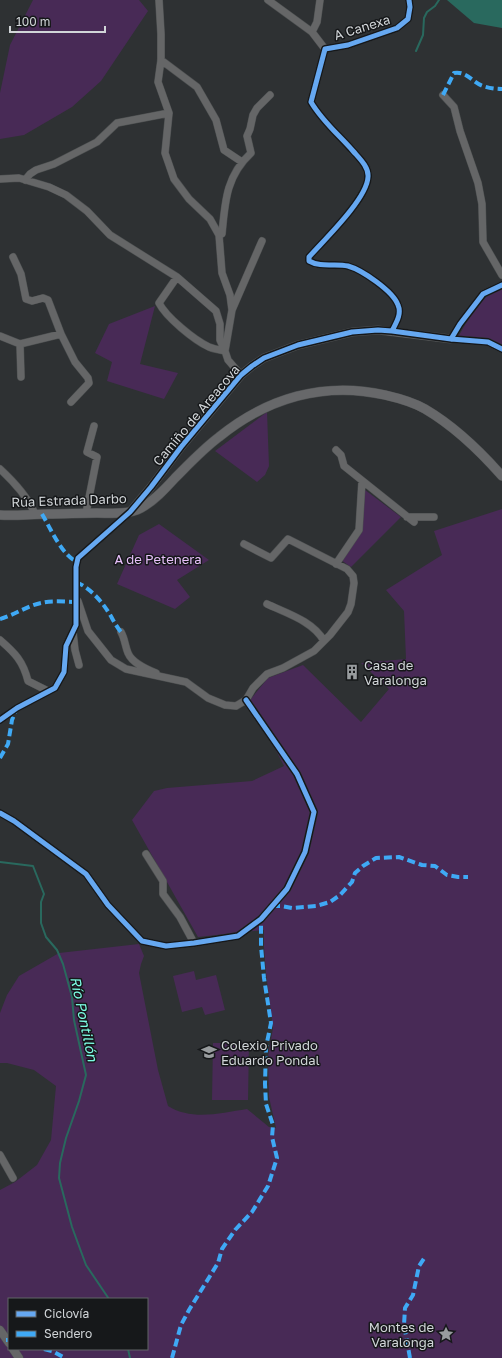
<svg xmlns="http://www.w3.org/2000/svg" width="502" height="1358" font-family="'Golos Text',sans-serif">
<style>
.green{fill:#482a56;fill-rule:evenodd}
.water{fill:#29695e}
.lines{fill:none;stroke-linecap:round;stroke-linejoin:round}
.stream{stroke:#29695e;stroke-width:2}
.minor-casing{stroke:#4c4f50;stroke-width:8}
.tertiary-casing{stroke:#4c4f50;stroke-width:9}
.secondary-casing{stroke:#4c4f50;stroke-width:10}
.minor{stroke:#656667;stroke-width:7}
.tertiary{stroke:#656667;stroke-width:8}
.secondary{stroke:#67686a;stroke-width:9}
.quiet{stroke:#3fa9f5;stroke-width:4;stroke-dasharray:8 4;stroke-linecap:butt}
.cycleway-casing{stroke:#16181a;stroke-width:8}
.cycleway{stroke:#66a8f1;stroke-width:5}
.labels{text-anchor:middle;stroke-width:3;stroke-linejoin:round;paint-order:stroke}
.street-label{font-size:13px;fill:#d1d5d8;stroke:#16181a}
.park-label{font-size:13px;fill:#e6bff9;stroke:#16181a}
.poi-label{font-size:13px;fill:#d1d5d8;stroke:#16181a;text-anchor:start}
.water-label{font-size:14px;font-style:italic;fill:#7dfde5;stroke:#16181a}
</style>
<rect width="100%" height="100%" fill="#2e3133"/>
<path class="green" d="M33,0H139L148,11L101,81L72,107L24,135L0,139V93L10,45Z
M502,288V346L458,337C467,322 476,304 490,294C494,291 498,290 502,288Z
M155,306L140,364L178,373L164,399L107,381L112,362L95,353L109,324Z
M267,412L269,466L265,475L257,482L215,451Z
M365,490L401,517L351,567L341,560L361,532Z
M502,509V1358H0V1190L15,1182L37,1165L51,1140L56,1086L34,1070L7,1063H0V1013L7,995L19,976L59,953L139,944L144,956L141,964L139,973L158,1070L168,1106C192,1121 221,1113 247,1109L269,1127L276,1128L269,1097L268,1057L273,1028L266,973L264,947V930L198,937L132,820L154,791L167,788L252,781L284,766L250,700L268,678L303,665L361,722L389,689L361,663L406,659L404,611L386,590L442,555L434,531ZM9,1299H147V1349H9Z
M159,524L209,560L177,580L190,597L175,609L117,584L139,535Z
M194,971L196,980L216,975L225,1010L205,1015L202,1007L182,1012L173,976Z
M213,1043H249L248,1100H212Z"/>
<path class="water" d="M447,0H502V28L474,23Z"/>
<g class="lines">
<path class="stream" d="M416,51L423,35L424,18L427,12L435,6L439,0
M0,862L33,866L44,894L41,902V923L46,937L57,950L63,964L72,997L74,1020L86,1075L79,1101L66,1138L60,1163L59,1178L72,1227L86,1265L109,1299
M128,1349L130,1358"/>
<g class="minor-casing">
<path id="minor" d="M159,0L161,34V60L158,82L169,113L165,153L174,179L189,199L210,219L219,235L222,273L230,295L232,310L225,351L228,360L241,375
M268,0L312,32L325,49
M312,32L317,22L320,0
M325,49L311,102C322,121 339,135 353,151C359,158 369,167 368,177C367,199 324,240 309,257V261C321,268 335,263 348,266C362,270 393,291 398,305C402,314 396,323 392,331
M325,49L348,45L397,28L408,19L410,7L409,0
M161,60L197,87L216,120L224,150L242,162
M443,95L454,107L460,131L478,183L482,204L483,242L502,275
M0,179L19,178L49,187L66,195L87,211L110,235L177,277L216,311L220,324V340L225,351
M25,180L30,174L36,170L54,164L97,142L117,123L169,113
M219,235L222,234C225,202 226,176 251,153L247,136L250,129L253,115L257,108L270,95
M13,257L21,274L26,299L32,301L43,298L48,300L61,334
M177,277L159,303C166,317 194,340 209,347C214,349 220,350 225,351
M502,285L483,294L460,324L451,339L488,342L502,349
M232,310L262,241
M0,336L20,344L61,334L75,362L88,378L89,383L71,402
M20,344L21,377
M336,450L341,455L344,466L414,522
M0,469C14,482 28,497 35,514
M86,513L97,457L87,452L94,426
M407,517H434
M244,544L271,558L288,539L347,569L353,576L354,583L351,604L348,612L330,635L314,651L283,668L267,674L253,688L246,700
M336,564L359,530L362,481
M78,601L88,631L111,660L126,669L186,682L208,698L225,705L236,706L246,700
M267,604C286,613 313,621 324,641
M73,632L75,650L79,665
M121,632C125,639 125,646 128,653C132,663 146,669 156,673
M0,640C15,653 23,661 28,681L48,691
M0,720L17,708L55,688L64,672L66,646L76,625V567L78,558L130,512
M0,813L14,821L86,874L108,905L142,941L166,946L194,943L238,936L261,919L287,889L305,852L314,812L297,774L246,700
M146,854L163,881V894L180,917L194,943
M0,1155L13,1178"/>
</g>
<g class="tertiary-casing">
<path id="tertiary" d="M130,512L151,487L181,447L241,375L252,366L264,358L298,345L352,332L378,330L451,339
M0,1330L9,1343
M13,1349L19,1358"/>
</g>
<g class="secondary-casing">
<path id="secondary" d="M0,515C16,516 32,514 48,514C64,514 80,513 97,513C111,513 128,515 141,508C154,501 165,489 175,478C189,464 203,449 219,437C267,398 324,381 385,395C398,398 413,402 425,409C454,426 480,451 502,476"/>
</g>
<use href="#minor" class="minor"/>
<use href="#tertiary" class="tertiary"/>
<use href="#secondary" class="secondary"/>
<path class="quiet" d="M443,95L454,73C467,71 472,82 483,86C489,88 496,89 502,89
M42,514C51,529 61,554 77,562
M76,582C88,587 99,598 107,610C112,617 115,625 121,632
M0,619C14,615 27,606 41,603C52,600 65,602 76,602
M0,758L8,744L12,720L16,710
M272,906H281L292,908L316,906L330,902L340,895L352,882L355,873L363,866L376,858L399,857L422,865L435,866L447,875L458,877H468
M6,1340H9
M44,1349L52,1351L65,1358
M172,1358L181,1325L189,1310L218,1263L222,1249L235,1230L252,1212L268,1186L277,1158L272,1137L273,1125L266,1104L265,1084L266,1047L271,1023L264,978L261,946V919
M410,1358L404,1325L405,1308L413,1295L419,1266L425,1257"/>
<g class="cycleway-casing">
<path id="cycleway" d="M392,331C396,323 402,314 398,305C393,291 362,270 348,266C335,263 321,268 309,261V257C324,240 367,199 368,177C369,167 359,158 353,151C339,135 322,121 311,102L325,49L348,45L397,28L408,19L410,7L409,0
M451,339L460,324L483,294L502,285
M0,720L17,708L55,688L64,672L66,646L76,625V567L78,558L130,512L151,487L181,447L241,375L252,366L264,358L298,345L352,332L378,330L392,331L451,339L488,342L502,349
M0,813L14,821L86,874L108,905L142,941L166,946L194,943L238,936L261,919L287,889L305,852L314,812L297,774L246,700"/>
</g>
<use href="#cycleway" class="cycleway"/>
</g>
<defs>
<g id="building-bare" transform="scale(1.2)"><path d="M-4-6H4V6H1V3H-1V6H-4ZM-2.5-4.3h1.7v1.8h-1.7ZM.8-4.3h1.7v1.8H.8ZM-2.5-1h1.7V.8h-1.7ZM.8-1h1.7V.8H.8Z" fill="#989c9e" stroke="#16181a" stroke-width="2.5" paint-order="stroke"/></g>
<g id="school-bare" transform="scale(1.2)"><path d="M0-5L7-2L0 1L-7-2ZM-4 1L0 2.5L4 1V4Q0 6-4 4Z" fill="#989c9e" stroke="#16181a" stroke-width="2.5" paint-order="stroke"/></g>
<g id="sight-bare" transform="scale(1.2)"><path d="M0-6L1.8-2.2L6-1.7L2.9 1.2L3.7 5.4L0 3.3L-3.7 5.4L-2.9 1.2L-6-1.7L-1.8-2.2Z" fill="#989c9e" stroke="#16181a" stroke-width="2.5" paint-order="stroke"/></g>
</defs>
<g fill-rule="evenodd">
<use href="#building-bare" x="352" y="672"/>
<use href="#school-bare" x="209" y="1052"/>
<use href="#sight-bare" x="446" y="1334"/>
</g>
<g class="labels">
<g class="street-label">
<text transform="translate(362 27) rotate(-17)" y="5">A Canexa</text>
<text transform="translate(196 415) rotate(-50)" y="5">Camiño de Areacova</text>
<text transform="translate(69 500) rotate(-2)" y="5">Rúa Estrada Darbo</text>
</g>
<g class="park-label">
<text x="158" y="564">A de Petenera</text>
</g>
<g class="poi-label">
<text x="364" y="670">Casa de<tspan x="364" dy="15">Varalonga</tspan></text>
<text x="221" y="1050">Colexio Privado<tspan x="221" dy="15">Eduardo Pondal</tspan></text>
<text x="434" y="1332" text-anchor="end">Montes de<tspan x="434" dy="15">Varalonga</tspan></text>
</g>
<g class="water-label">
<text transform="translate(84 1019) rotate(78)" y="5">Río Pontillón</text>
</g>
</g>
<rect x="8" y="1298" width="140" height="52" fill="#16181a" stroke="#616466"/>
<rect x="16" y="1311" width="20" height="6" fill="#66a8f1" stroke="#616466"/>
<text x="44" y="1318" font-size="12" fill="#d1d5d8">Ciclovía</text>
<rect x="16" y="1331" width="20" height="6" fill="#3fa9f5" stroke="#616466"/>
<text x="44" y="1338" font-size="12" fill="#d1d5d8">Sendero</text>
<path d="M10 26v6h95v-6" fill="none" stroke="#d1d5d8" stroke-width="2"/>
<text x="16" y="26" font-size="12" fill="#d1d5d8" stroke="#16181a" stroke-width="3" paint-order="stroke">100 m</text>
</svg>
